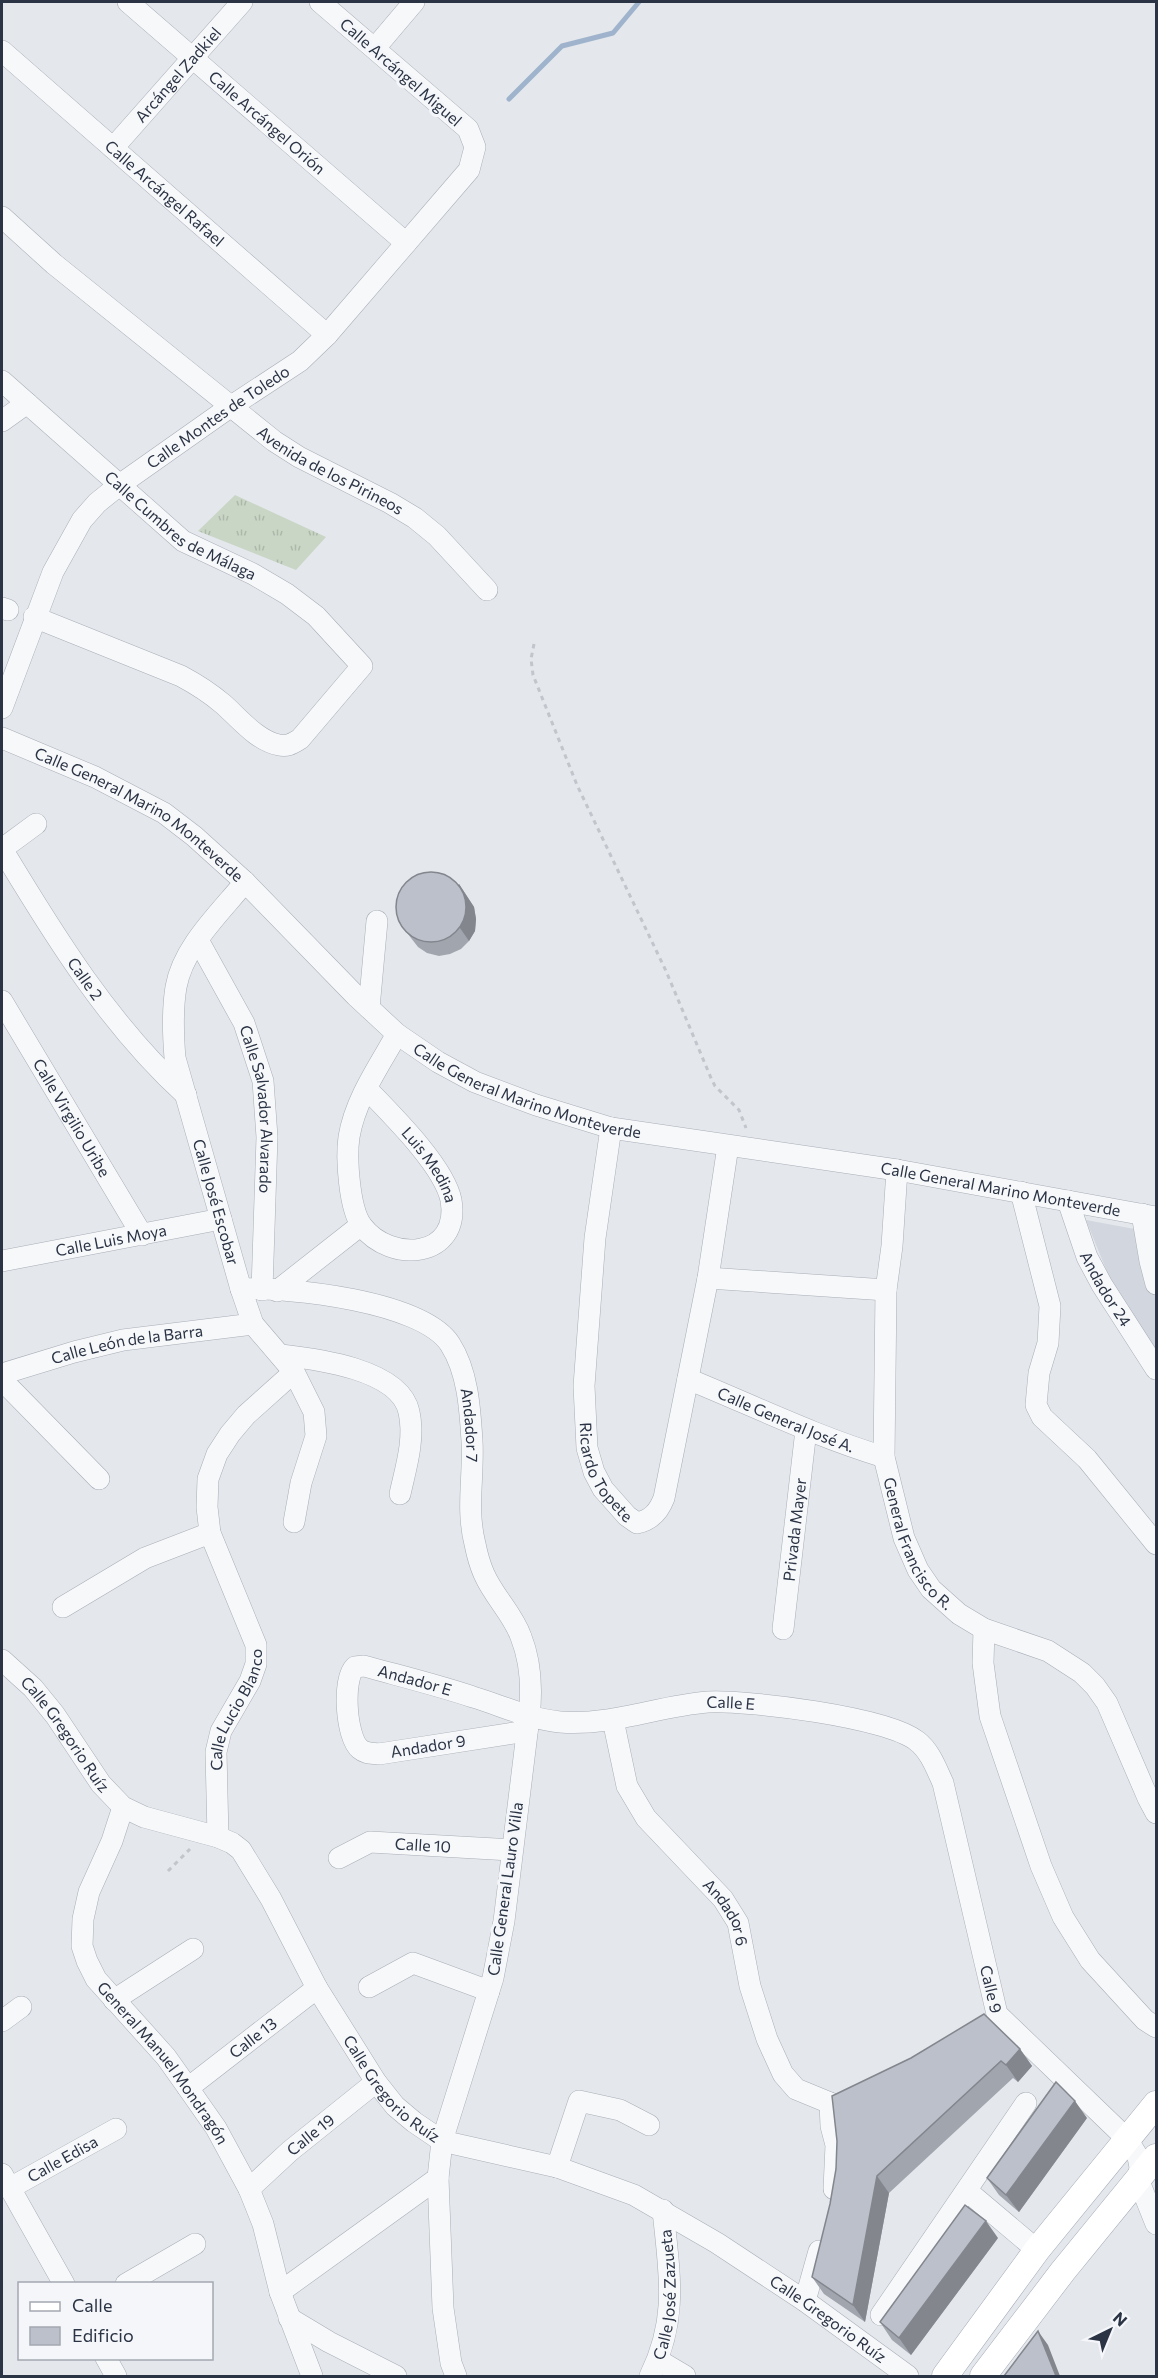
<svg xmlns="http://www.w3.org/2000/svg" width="1158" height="2378" font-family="Commissioner,sans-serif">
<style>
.built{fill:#d2d6de}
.grass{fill:url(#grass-tufts)}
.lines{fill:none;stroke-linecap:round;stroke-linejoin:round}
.stream{stroke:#9fb4cc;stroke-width:5}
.minor-casing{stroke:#a9aeb7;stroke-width:22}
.major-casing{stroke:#a3abb8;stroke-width:27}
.path{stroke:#c2c5cb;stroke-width:3;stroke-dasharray:4.5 4.5;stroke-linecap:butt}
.minor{stroke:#f7f8fa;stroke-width:21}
.major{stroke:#fff;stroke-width:26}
.wall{fill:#a1a5ae}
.shaded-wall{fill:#83868d}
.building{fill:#bbc0ca;stroke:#83868d;stroke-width:1.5}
.labels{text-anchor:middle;stroke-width:6;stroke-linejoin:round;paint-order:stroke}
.street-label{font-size:16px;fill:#2b3445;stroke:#f4f6f9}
</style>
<defs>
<pattern id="grass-tufts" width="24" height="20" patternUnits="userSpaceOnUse" patternTransform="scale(1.5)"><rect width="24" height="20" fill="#c9d6c5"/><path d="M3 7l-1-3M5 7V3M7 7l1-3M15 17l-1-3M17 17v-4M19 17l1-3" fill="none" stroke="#adb8ab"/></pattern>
</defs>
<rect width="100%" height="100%" fill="#e4e7ec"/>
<path class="built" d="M1086,1220L1156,1233V1350L1110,1279Z"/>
<path class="grass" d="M235,495L326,537L296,570L198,531Z"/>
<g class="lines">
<path class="stream" d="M509,99L562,46L613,33L639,2"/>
<g class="minor-casing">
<g id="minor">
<path id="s1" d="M128,2L406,243"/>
<path d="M375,48L414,2"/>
<path id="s2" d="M2,51L327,335"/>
<path id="s3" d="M113,148L242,2"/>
<path id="s4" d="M2,217L54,264L274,441L299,457L390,503L415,518L437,536L487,590"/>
<path id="s5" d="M2,381L183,541L253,574L287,594L316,616L362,666L300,739C293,743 288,747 279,745C257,741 239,718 223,704C210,693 196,684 181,676L34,617"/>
<path d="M2,421L27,403"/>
<path d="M2,608L8,610"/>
<path id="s6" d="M2,708L53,572L82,520L97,503L118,486L230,407L300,361L327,335L469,170L475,147L468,129L320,2"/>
<path id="s7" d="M2,738L95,777L164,813L194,836L245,882L356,996L397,1034L438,1062L475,1082L536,1105L611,1128L897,1170L1156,1217"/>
<path id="s8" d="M2,849C55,937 110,1026 186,1095"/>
<path d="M2,849L36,824"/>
<path id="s9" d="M245,882C220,913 183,947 176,987C172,1011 173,1034 175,1058L241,1289L253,1324L294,1372L314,1412L316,1436L301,1483L294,1522"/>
<path id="s10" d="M198,940L244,1023L263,1081L267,1137L262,1290"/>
<path id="s11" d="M2,1001L142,1235"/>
<path d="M369,1008L377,921"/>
<path id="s12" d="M367,1089C392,1115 444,1166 451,1200C461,1258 391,1264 362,1226C349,1209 346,1157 349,1137C355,1100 379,1066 397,1034"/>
<path id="s13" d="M611,1128L595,1238L584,1386L587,1448L594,1472L603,1489L627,1516L637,1523C652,1520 659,1511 664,1498L708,1278L728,1146"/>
<path id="s14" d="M897,1170L892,1246L886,1290L884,1457L904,1538L918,1570L931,1589L959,1614L984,1629L1048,1651L1082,1673L1095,1686L1107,1703L1148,1798L1156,1813"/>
<path d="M1021,1192L1050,1306L1048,1343L1039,1373L1036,1405L1042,1417L1087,1459L1156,1544"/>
<path id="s15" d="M1068,1201L1087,1257L1102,1285L1156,1369"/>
<path d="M1142,1214L1150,1261L1156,1284"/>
<path id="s16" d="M2,1261L221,1219"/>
<path d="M708,1278L886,1290"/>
<path id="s17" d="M241,1289C289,1287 422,1301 450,1344C468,1372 470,1409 472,1441C474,1476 466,1509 475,1544C477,1554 480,1565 484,1574C494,1597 513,1614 521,1637C531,1662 532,1691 529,1717L504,1921L493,1978L442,2141L438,2178L443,2308L451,2363L456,2376"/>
<path d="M277,1291L361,1225"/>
<path d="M281,1355C316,1359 400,1369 409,1412C415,1439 406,1467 400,1494"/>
<path id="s18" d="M2,1374L74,1352L123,1340L253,1324"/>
<path id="s19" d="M688,1379C754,1406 817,1437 884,1457"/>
<path d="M2,1380L99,1479"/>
<path d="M63,1607L145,1558L210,1533"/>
<path id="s20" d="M783,1629L806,1430"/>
<path d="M984,1629L983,1663L990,1716L1041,1866L1063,1917L1090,1960L1145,2020L1156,2027"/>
<path id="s21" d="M2,1660L33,1688L55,1715L101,1784L123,1807L144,1817L218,1837L232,1843L241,1850L271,1899L317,1988L376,2082L395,2106L414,2122L442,2141L557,2167L634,2195L717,2243L805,2301L908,2376"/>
<path id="s22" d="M613,1720L627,1786L646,1818L723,1899L738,1923L750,1986L767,2039L783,2074L796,2089L830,2103"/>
<path id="s23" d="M527,1731L379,1754C372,1753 366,1754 360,1749C346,1738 342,1679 355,1667L364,1666C400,1676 437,1685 473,1697C503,1706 529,1719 560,1722C613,1726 657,1706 708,1702C748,1700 887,1717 917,1741C930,1751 936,1768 943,1783L997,2014L1127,2139L1138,2157L1140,2167L1138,2179L1156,2224"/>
<path id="s24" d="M123,1807L112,1841L89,1892L83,1919L82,1946L87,1961L96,1979L166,2057L188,2088L216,2128L249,2189L263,2224L280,2292L312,2376"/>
<path id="s25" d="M218,1837L216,1752L221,1731L250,1681L256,1664V1645L210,1533L207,1507L208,1479L217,1454L230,1434L246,1415L294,1372"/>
<path id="s26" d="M339,1858L370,1842L512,1850"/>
<path d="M369,1987L413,1963L489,1991"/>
<path d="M114,2000L193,1949"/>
<path d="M2,2021L21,2007"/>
<path id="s27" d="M188,2088L317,1988"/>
<path d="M830,2103L831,2126L836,2145L834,2189"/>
<path d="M557,2167L579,2101L620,2110L649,2125"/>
<path d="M2,2174L64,2284"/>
<path id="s28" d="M10,2188L116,2129"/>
<path id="s29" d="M249,2189L290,2151L376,2082"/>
<path d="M967,2191L1037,2250"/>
<path d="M126,2284L195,2244"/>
<path d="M280,2292L438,2178"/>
<path d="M805,2301L819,2251"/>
<path d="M881,2315L1026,2103"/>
<path d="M289,2318L329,2342L396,2376"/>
<path d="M106,2358L116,2376"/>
<path d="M658,2360L685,2376"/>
<path id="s30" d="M650,2376C679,2317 669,2272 663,2210"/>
</g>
</g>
<g class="major-casing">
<path id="major" d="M945,2376L1037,2250L1156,2104
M983,2376L1063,2271L1156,2157"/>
</g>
<path class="path" d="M534,644L531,659L533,675L577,785L666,971L711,1078L715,1086L739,1110L746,1128
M168,1871L190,1849"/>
<use href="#minor" class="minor"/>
<use href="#major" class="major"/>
</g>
<path class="wall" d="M459,884L474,907L476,919L475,931L469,941L461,949L450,954L439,956L427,953L418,947L401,925Z
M1020,2049L1032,2066L1018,2082L1013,2078L889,2193L865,2322L824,2294L812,2277L911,2058Z
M1087,2118L1019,2212L999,2195L987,2178Z
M998,2238L911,2355L892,2340L880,2322Z"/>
<path class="shaded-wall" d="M459,884L474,907L476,919L475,931L469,941L460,928Z
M1020,2049L1032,2066L1018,2082L1006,2065Z
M1075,2101L1087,2118L1019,2212L1006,2195Z
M877,2176L889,2193L865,2322L853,2305Z
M986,2221L998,2238L911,2355L899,2338Z
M1038,2331L1048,2345L1060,2376H1056Z"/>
<path class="building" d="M396 907a35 35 0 1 1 70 0a35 35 0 1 1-70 0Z
M984,2014L1020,2049L1006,2065L1001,2061L877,2176L853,2305L812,2277L830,2204L836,2169L837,2141L832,2096L911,2058Z
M1056,2082L1075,2101L1006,2195L987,2178Z
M965,2205L986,2221L899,2338L880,2322Z
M1038,2331L1056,2376H1004Z"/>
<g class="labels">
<g class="street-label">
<text transform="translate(401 72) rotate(41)" y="6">Calle Arcángel Miguel</text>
<text dy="6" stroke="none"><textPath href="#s3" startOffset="98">Arcángel Zadkiel</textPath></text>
<text dy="6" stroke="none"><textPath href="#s1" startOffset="184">Calle Arcángel Orión</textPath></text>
<text dy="6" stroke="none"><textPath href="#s2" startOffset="216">Calle Arcángel Rafael</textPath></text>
<text dy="6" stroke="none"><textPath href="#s6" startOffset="376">Calle Montes de Toledo</textPath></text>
<text dy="6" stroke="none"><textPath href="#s4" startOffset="416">Avenida de los Pirineos</textPath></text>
<text dy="6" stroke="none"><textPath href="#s5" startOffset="231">Calle Cumbres de Málaga</textPath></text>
<text dy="6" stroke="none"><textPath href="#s7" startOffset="158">Calle General Marino Monteverde</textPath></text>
<text dy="6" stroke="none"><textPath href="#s8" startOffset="154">Calle 2</textPath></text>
<text dy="6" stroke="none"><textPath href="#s7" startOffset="644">Calle General Marino Monteverde</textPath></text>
<text dy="6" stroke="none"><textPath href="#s10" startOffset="183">Calle Salvador Alvarado</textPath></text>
<text dy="6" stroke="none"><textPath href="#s11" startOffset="136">Calle Virgilio Uribe</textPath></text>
<text dy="6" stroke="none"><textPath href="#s12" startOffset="99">Luis Medina</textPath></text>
<text dy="6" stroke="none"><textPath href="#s7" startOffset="1130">Calle General Marino Monteverde</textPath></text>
<text dy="6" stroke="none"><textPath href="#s9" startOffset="348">Calle José Escobar</textPath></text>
<text dy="6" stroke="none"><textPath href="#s16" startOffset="111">Calle Luis Moya</textPath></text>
<text dy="6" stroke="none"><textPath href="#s15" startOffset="96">Andador 24</textPath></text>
<text dy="6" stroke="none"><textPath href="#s18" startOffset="129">Calle León de la Barra</textPath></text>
<text dy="6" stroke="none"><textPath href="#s19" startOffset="106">Calle General José A.</textPath></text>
<text dy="6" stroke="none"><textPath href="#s17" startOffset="306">Andador 7</textPath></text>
<text dy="6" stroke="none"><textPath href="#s13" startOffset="351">Ricardo Topete</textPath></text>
<text dy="6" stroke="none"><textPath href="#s20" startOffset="100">Privada Mayer</textPath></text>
<text dy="6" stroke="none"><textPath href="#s14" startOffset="382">General Francisco R.</textPath></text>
<text dy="6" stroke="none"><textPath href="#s23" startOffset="318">Andador E</textPath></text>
<text dy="6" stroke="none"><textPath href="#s23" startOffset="642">Calle E</textPath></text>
<text dy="6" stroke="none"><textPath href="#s25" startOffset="132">Calle Lucio Blanco</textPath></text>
<text dy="6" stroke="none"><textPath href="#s21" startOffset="98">Calle Gregorio Ruíz</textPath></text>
<text transform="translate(428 1746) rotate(-9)" y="6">Andador 9</text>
<text dy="6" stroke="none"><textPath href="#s26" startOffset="88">Calle 10</textPath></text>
<text transform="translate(505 1889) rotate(-82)" y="6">Calle General Lauro Villa</text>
<text dy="6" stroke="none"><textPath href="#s22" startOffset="230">Andador 6</textPath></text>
<text dy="6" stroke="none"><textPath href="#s23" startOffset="1095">Calle 9</textPath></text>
<text dy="6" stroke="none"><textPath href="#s27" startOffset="82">Calle 13</textPath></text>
<text dy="6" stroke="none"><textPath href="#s24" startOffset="290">General Manuel Mondragón</textPath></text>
<text dy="6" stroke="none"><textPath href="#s21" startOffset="602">Calle Gregorio Ruíz</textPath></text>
<text dy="6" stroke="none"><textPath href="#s29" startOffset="82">Calle 19</textPath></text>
<text dy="6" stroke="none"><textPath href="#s28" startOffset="60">Calle Edisa</textPath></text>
<text dy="6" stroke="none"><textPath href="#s30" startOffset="84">Calle José Zazueta</textPath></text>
<text dy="6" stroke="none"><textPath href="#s21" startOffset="1106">Calle Gregorio Ruíz</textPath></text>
</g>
</g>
<rect width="1158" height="2378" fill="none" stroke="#2b3445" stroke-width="6"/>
<rect x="18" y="2282" width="195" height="78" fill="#f4f6f9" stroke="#a4a8b1" stroke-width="1.5"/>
<rect x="30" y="2302" width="30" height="9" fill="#ffffff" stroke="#a4a8b1" stroke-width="1.5"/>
<text x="72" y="2312" font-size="18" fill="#2b3445">Calle</text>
<rect x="30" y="2327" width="30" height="18" fill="#bbc0ca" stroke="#a4a8b1" stroke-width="1.5"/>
<text x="72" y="2342" font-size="18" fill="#2b3445">Edificio</text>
<g transform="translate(1110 2330) rotate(43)" stroke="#f4f6f9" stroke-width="4.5" paint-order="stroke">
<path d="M0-4.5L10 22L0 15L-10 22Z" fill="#2b3445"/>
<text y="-9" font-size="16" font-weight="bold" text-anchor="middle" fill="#2b3445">N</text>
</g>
</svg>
